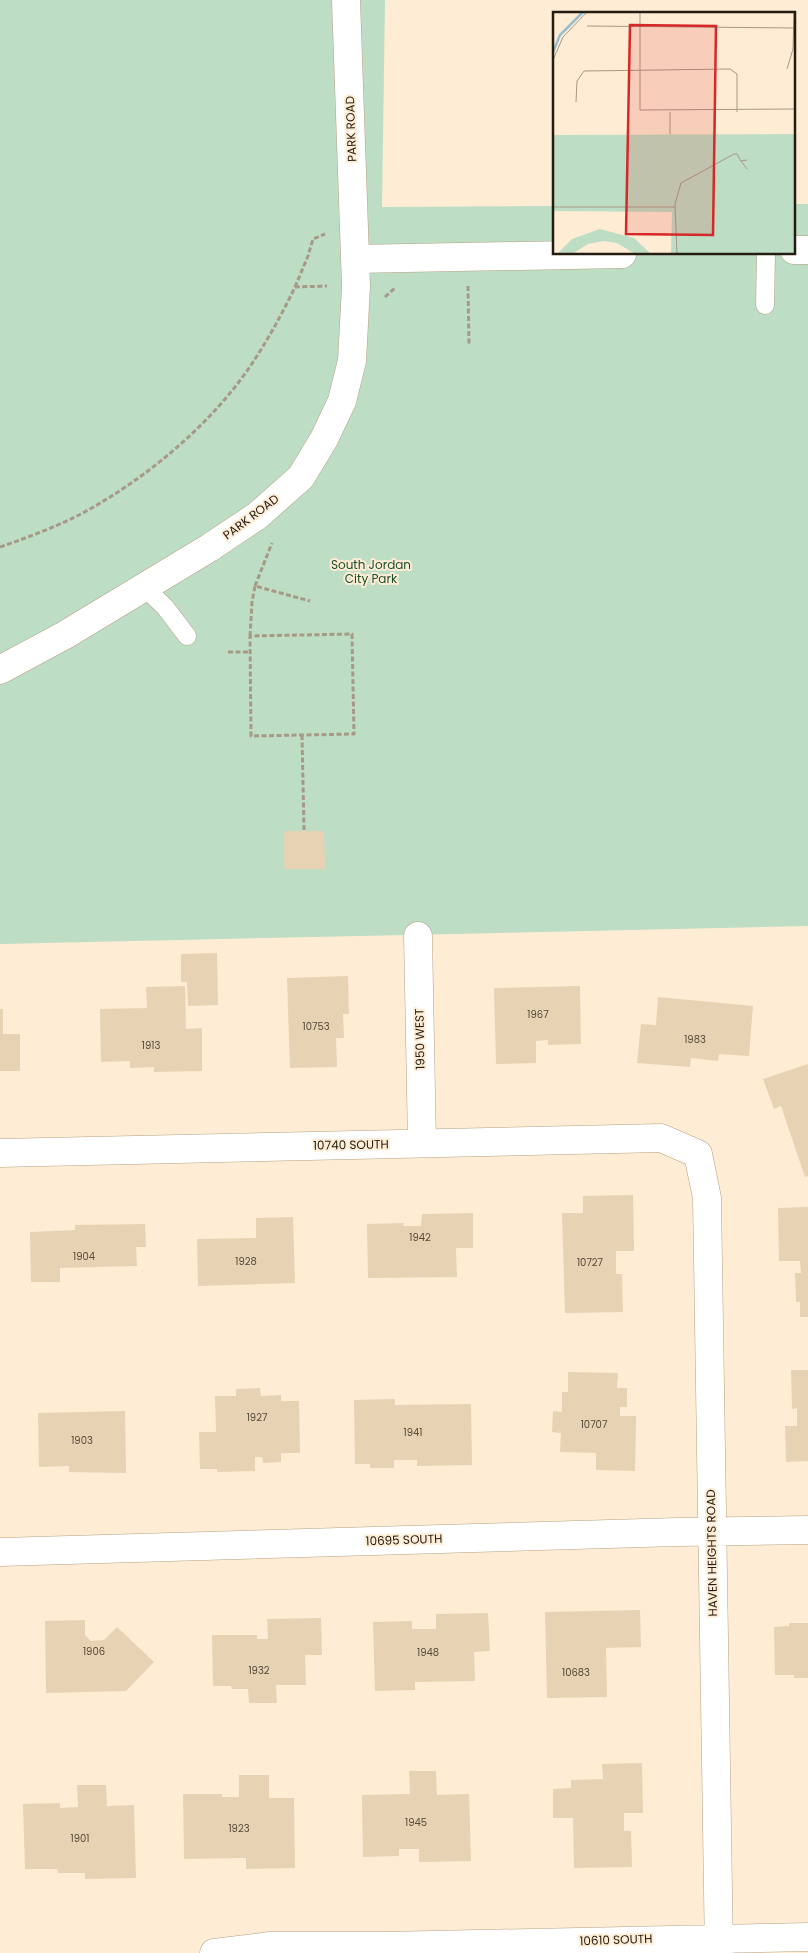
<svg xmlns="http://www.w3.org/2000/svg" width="808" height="1953" font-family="Poppins,sans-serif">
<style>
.green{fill:#bdddc4}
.building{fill:#e8d2b4}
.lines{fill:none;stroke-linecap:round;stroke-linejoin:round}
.service-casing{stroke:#b5a184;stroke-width:19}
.minor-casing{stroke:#b5a184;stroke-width:29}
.path{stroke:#a69986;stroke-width:3;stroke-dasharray:5 2.5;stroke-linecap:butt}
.service{stroke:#fff;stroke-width:18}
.minor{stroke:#fff;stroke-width:28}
.labels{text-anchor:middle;stroke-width:4;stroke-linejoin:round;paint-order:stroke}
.number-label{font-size:10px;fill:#554a3a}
.street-label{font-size:12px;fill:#241c11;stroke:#feecd4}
.park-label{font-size:12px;fill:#1c502d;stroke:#feecd4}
.inset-river{fill:none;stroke:#97bed2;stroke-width:2.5}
.inset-road{fill:none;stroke:#a79986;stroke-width:1}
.view{fill:#d62828;fill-opacity:0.15;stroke:#d62828;stroke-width:2.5}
.inset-edge{fill:none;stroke:#241c11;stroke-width:2.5}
</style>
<rect width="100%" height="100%" fill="#feecd4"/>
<path class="green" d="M0,0H385L382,207L554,206V254H794V204H808V926L0,944Z"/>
<path class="building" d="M284,831H324L325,869H284Z
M217,953L218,1005L188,1006L187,982H181V954Z
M348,976L349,1014H343L344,1038H336L337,1067L290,1068L287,978Z
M185,986L186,1029L202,1028V1071L154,1072V1067L130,1068V1061L101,1062L100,1009L147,1008L146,987Z
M580,986L581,1044L548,1045V1040L536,1041V1063L496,1064L494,988Z
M658,997L753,1006L749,1056L719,1054L718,1061L691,1058L690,1067L637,1063L641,1024L656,1025Z
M0,1009H3V1034H20V1071H0Z
M808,1064V1176L805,1177L781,1106L774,1109L763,1079Z
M633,1195L634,1251H616V1274H622L623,1312L565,1313L562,1213H583V1196Z
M808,1207V1317H800V1302H796L795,1273H801L800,1261H779L778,1208Z
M473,1213V1248H456L457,1277L368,1278L367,1224L404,1223L403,1226H421L422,1214Z
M293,1217L295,1283L198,1286L197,1239L256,1238V1218Z
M145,1224L146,1247H136L137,1266L60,1268V1282H31L30,1232L75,1230V1225Z
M791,1370H808V1461L786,1462L785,1426H797V1408L792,1409Z
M568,1372L618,1373L617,1388H627V1407H620V1416H636L635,1471L596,1470V1453L560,1452L561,1433L552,1432L553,1411L562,1412V1392H568Z
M260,1388L261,1396L281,1395V1401H299L300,1453H281V1462L263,1463L262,1457H255V1471L217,1472V1469H200L199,1432H216L215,1396H236V1389Z
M395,1399V1405L471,1404L472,1465L417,1466V1460H394V1468H370V1464H355L354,1400Z
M125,1411L126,1473L69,1472V1466L39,1467L38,1413Z
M640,1610L641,1647L606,1648L607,1697L547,1698L545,1612Z
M488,1613L490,1651L474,1652L475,1681L415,1682V1690L375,1691L373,1622L412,1621V1629H436V1614Z
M321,1618L322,1655H305L306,1685H276L277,1703H249L248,1689H232L231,1686H213L212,1635H257V1639H268L267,1619Z
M85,1620V1635L91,1641L104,1640L117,1627L154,1662L126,1691L46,1693L45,1621Z
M789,1623H808V1678H794V1675H775L774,1627L789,1626Z
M642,1763L643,1813H624V1831H631L632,1867L574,1868L573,1818H553V1789L571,1788V1780L603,1779L602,1764Z
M409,1771H436L437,1795L469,1794L471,1861L419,1862V1849H399V1856L363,1857L362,1795L410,1794Z
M239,1775H269V1798H294L295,1868L246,1869V1858L184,1859L183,1794H222V1797H239Z
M77,1785H106L107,1806L134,1805L136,1878L85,1879V1873H58L57,1869H25L23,1804L60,1803V1808L78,1807Z"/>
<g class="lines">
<g class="service-casing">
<path id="service" d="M765,305L766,254
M144,587L165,607L187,636"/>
</g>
<g class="minor-casing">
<path id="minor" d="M794,250H808
M355,259L622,254
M0,670L65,635L209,548L257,516L301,477L324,439L342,401L352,361L356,286L346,0
M418,936L422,1143
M0,1153L661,1138L698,1154L707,1198L719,1953
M0,1552L677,1532L808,1530
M214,1953L270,1946H385L808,1937"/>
</g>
<path class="path" d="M468,286L469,346
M295,287L308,256L313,239L325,234
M385,297L395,288
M0,547C26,538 53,528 77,516C144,481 214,423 255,359C270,336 283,312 295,287L327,286
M255,586L272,543
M352,634L354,734L251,736L250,636Z
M250,636L252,602L255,586L310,601
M228,652H250
M302,735L304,830"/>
<use href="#service" class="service"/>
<use href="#minor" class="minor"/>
</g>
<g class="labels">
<g class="number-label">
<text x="538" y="1018">1967</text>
<text x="316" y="1030">10753</text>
<text x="695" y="1043">1983</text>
<text x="151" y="1049">1913</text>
<text x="420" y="1241">1942</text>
<text x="84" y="1260">1904</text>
<text x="246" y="1265">1928</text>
<text x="590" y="1266">10727</text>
<text x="257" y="1421">1927</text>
<text x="594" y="1428">10707</text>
<text x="413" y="1436">1941</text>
<text x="82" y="1444">1903</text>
<text x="94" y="1655">1906</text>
<text x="428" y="1656">1948</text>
<text x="259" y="1674">1932</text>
<text x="576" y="1676">10683</text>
<text x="416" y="1826">1945</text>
<text x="239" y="1832">1923</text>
<text x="80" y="1842">1901</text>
</g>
<g class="street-label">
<text transform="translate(351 129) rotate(-92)" y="4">PARK ROAD</text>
<text transform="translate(251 517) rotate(-37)" y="4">PARK ROAD</text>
<text transform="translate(420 1039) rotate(-91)" y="4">1950 WEST</text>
<text transform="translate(351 1145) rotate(-1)" y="4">10740 SOUTH</text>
<text transform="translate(404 1540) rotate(-2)" y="4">10695 SOUTH</text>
<text transform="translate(712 1553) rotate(-91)" y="4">HAVEN HEIGHTS ROAD</text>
<text transform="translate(616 1940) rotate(-2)" y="4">10610 SOUTH</text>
</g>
<g class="park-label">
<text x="371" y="569">South Jordan<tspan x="371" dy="14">City Park</tspan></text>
</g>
</g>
<g transform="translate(553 12)">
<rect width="242" height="242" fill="#feecd4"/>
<path d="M242,122V242H118L119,200L0,199V123ZM47,217L81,226L98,242H82L64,231L51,229L35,232L19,242H4L19,227Z" fill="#bdddc4"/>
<path class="inset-river" d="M0,40L7,23L30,0"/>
<path class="inset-road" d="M87,0V98L243,97M34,14L243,16M0,48L10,25L34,0M234,57L240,37L241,0M23,90L24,69L31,59L177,57L184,62V100M117,100V122M194,148L188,149L194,157M0,195H122M124,242L122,192L128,171L181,142H184L188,149"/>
<path class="view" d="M77,13L163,14L160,223L73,222Z"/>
<rect width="242" height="242" class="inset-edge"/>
</g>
</svg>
